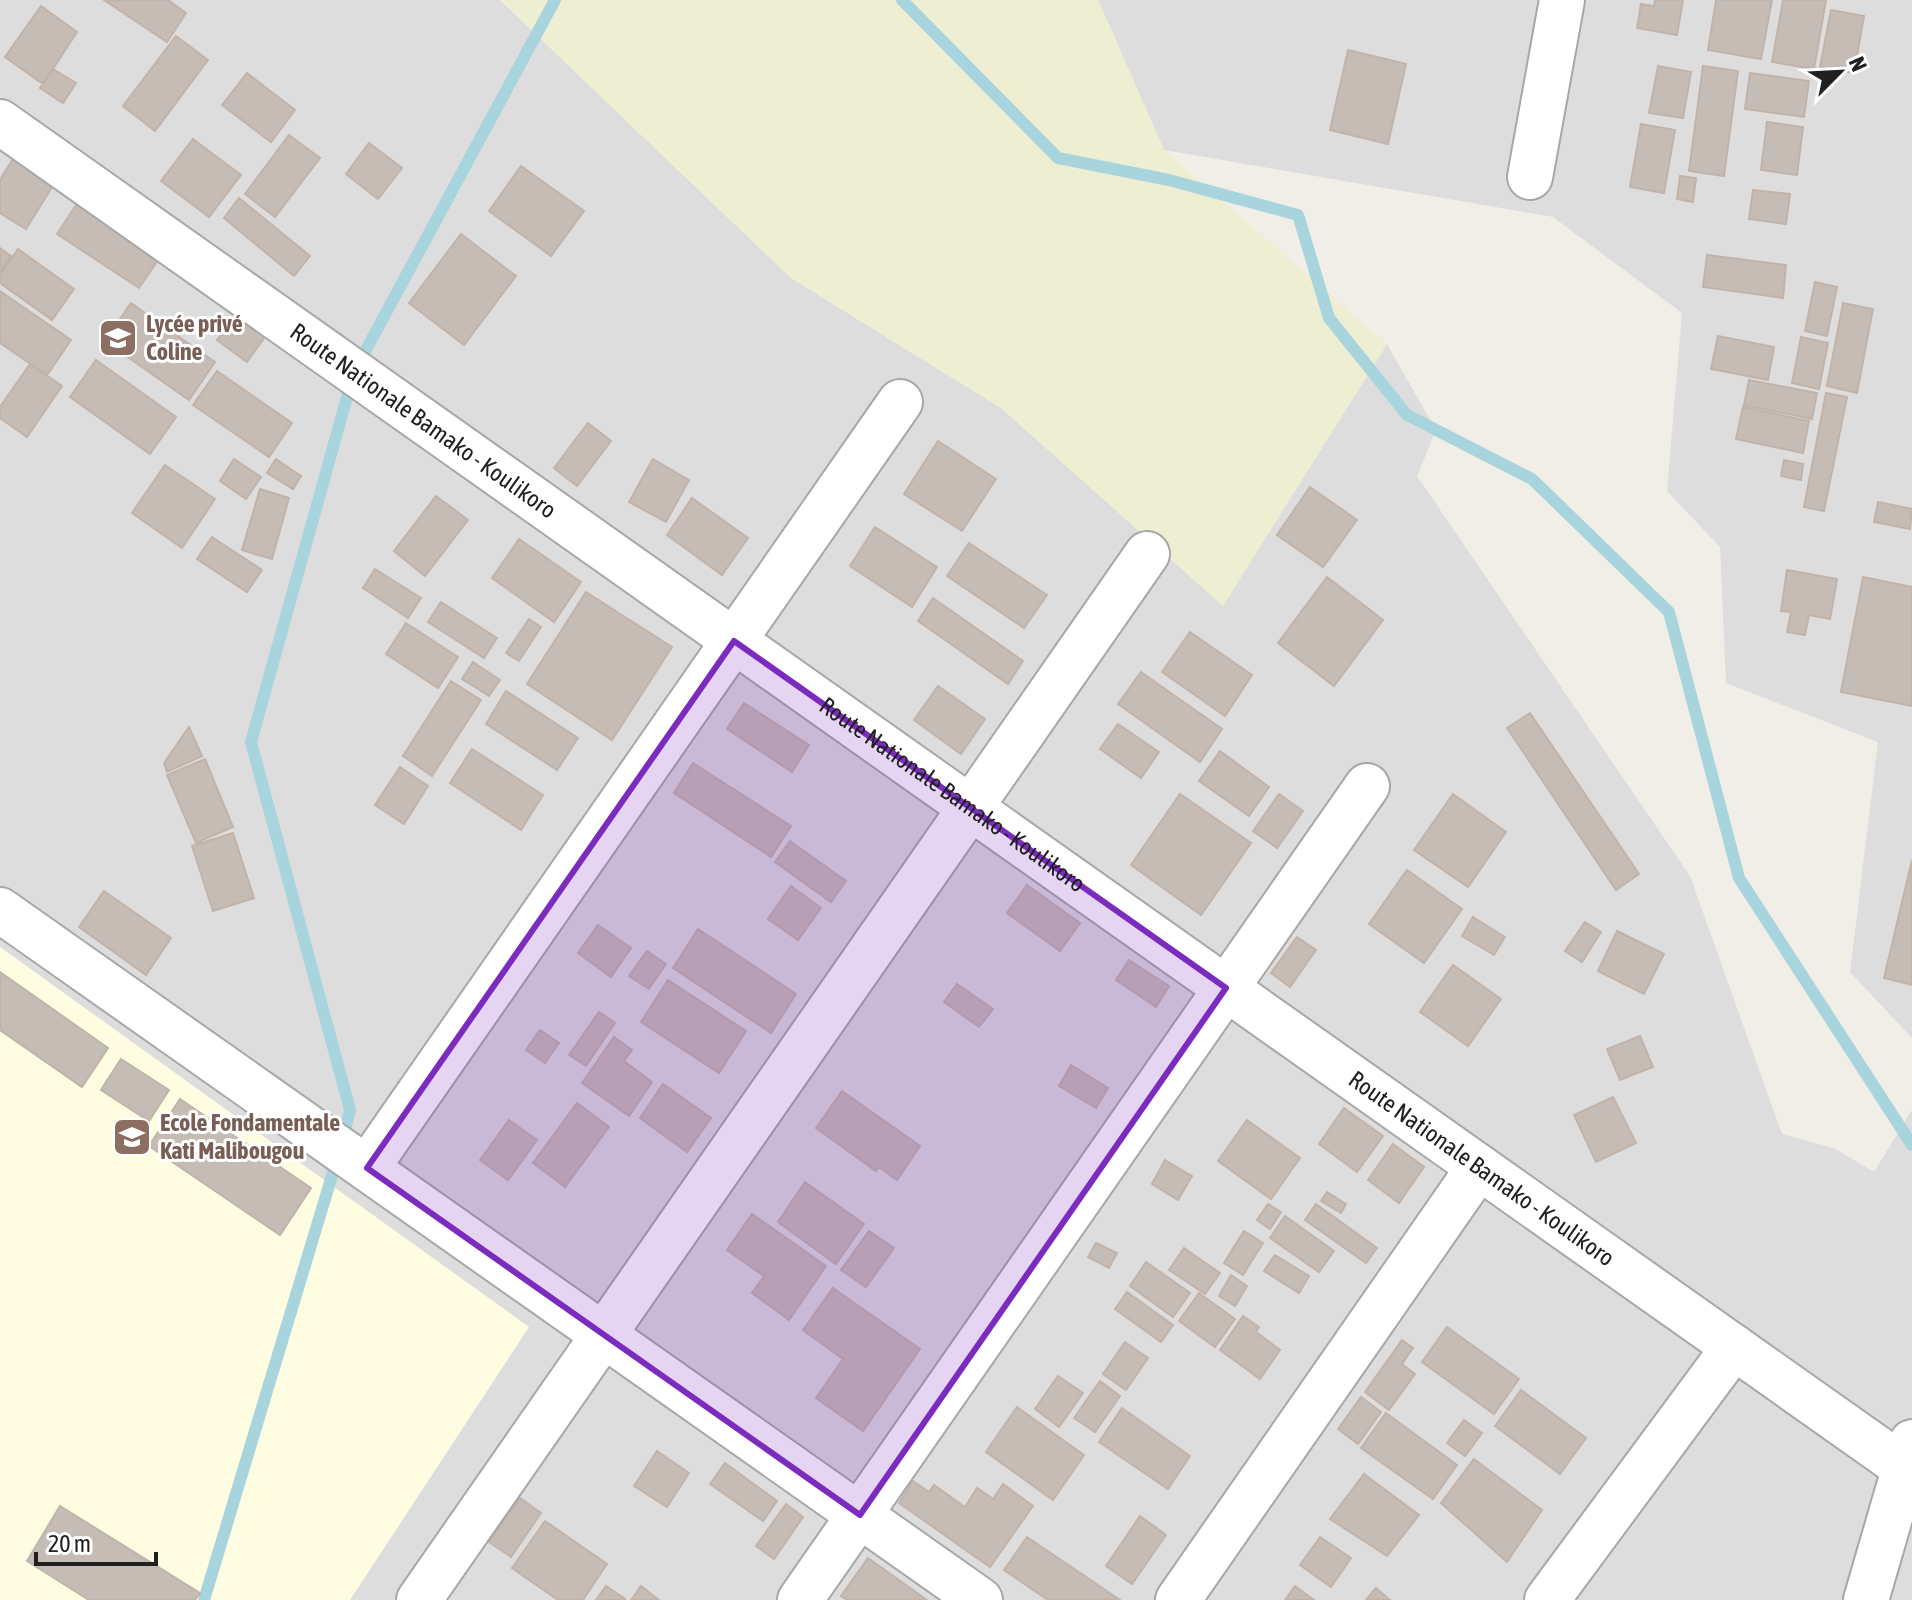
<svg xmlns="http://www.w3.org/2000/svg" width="1912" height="1600" font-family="'Asap Condensed',sans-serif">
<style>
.residential{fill:#dedddd}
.education{fill:#fffde1}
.farmland{fill:#eeefd2}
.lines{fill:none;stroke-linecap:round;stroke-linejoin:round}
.stream{stroke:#a8d4de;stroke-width:12}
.building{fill:#c5bcb6;stroke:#c2b3a9;stroke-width:2}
.minor-casing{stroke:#a7a7a7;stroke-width:48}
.minor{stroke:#fff;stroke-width:44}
.marked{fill:#7b2cbf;fill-opacity:0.2;stroke:#7b2cbf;stroke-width:6;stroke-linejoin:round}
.labels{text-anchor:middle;stroke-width:6;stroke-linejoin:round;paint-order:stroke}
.education-label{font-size:24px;font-weight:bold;fill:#785e54;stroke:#fff;text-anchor:start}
.street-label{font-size:24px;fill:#202020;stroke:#fff}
</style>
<rect width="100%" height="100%" fill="#f1ede7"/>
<path class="residential" d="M0,0H500L791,278L1001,408L1223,605L1387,344L1436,430L1417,476L1690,876L1782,1134L1836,1149L1874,1172L1912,1110V1600H0Z
M1098,0H1912V1038L1850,972L1878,742L1726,683L1720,547L1667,491L1682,313L1553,217L1164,150Z"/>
<path class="education" d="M0,947L529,1327L350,1600H0Z"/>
<path class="farmland" d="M500,0H1098L1164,150L1387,344L1223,606L1001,408L791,278Z"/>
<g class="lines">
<path class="stream" d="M902,0L1058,158L1169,180L1298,215L1329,318L1407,415L1532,479L1669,612L1739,878L1912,1145
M342,1141L350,1110L251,742L354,372L555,0
M204,1600L337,1159"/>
</g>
<path class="building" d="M104,0H168L186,13L167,42Z
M1655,0H1683L1677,35L1637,28L1641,4L1654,6Z
M1716,0H1772L1761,59L1708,50Z
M1783,0H1826L1814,69L1772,62Z
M41,6L77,32L43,84L5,57Z
M1831,10L1864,16L1854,73L1820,67Z
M176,36L208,60L155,131L123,106Z
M1348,50L1406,64L1388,144L1330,130Z
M1658,66L1691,72L1683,118L1649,113Z
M1703,66L1738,71L1724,176L1689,171Z
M53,69L76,83L63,103L40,88Z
M247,73L295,110L271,142L222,105Z
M1750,73L1809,81L1804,117L1745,109Z
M1767,122L1803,127L1797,175L1761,170Z
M1641,124L1675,130L1664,193L1630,187Z
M289,135L320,158L275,217L245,194Z
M193,139L241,175L209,217L161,181Z
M369,143L402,168L378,199L346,174Z
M14,157L55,182L26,229L0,213V180Z
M521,166L584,211L551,256L489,211Z
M1680,176L1696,178L1693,202L1677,199Z
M1753,190L1790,194L1786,224L1749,219Z
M81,198L163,253L139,288L57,234Z
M239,198L310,256L294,276L224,218Z
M461,234L516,276L464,345L409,303Z
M0,248L11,256L0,272Z
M18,249L74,289L52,320L0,283V275Z
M1707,255L1786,265L1783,298L1703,287Z
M1815,282L1837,287L1827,336L1805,331Z
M0,291L71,340L47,375L0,343Z
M131,303L215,362L189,400L105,341Z
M1843,303L1873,309L1857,393L1827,386Z
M237,312L267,334L247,362L217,340Z
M1718,336L1774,347L1768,380L1711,369Z
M1801,337L1828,343L1819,389L1792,383Z
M96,360L176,417L150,454L70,397Z
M30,364L62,386L27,437L0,418V407Z
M217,371L292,423L269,457L193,405Z
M1749,380L1817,393L1812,419L1744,405Z
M1826,393L1847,397L1824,511L1804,507Z
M1743,407L1809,421L1803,453L1736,439Z
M588,423L611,441L577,486L554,468Z
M938,441L996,479L962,531L904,494Z
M234,459L261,477L246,499L220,481Z
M276,459L301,476L293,489L267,473Z
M653,459L689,480L666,522L629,502Z
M1784,460L1803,464L1801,480L1781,476Z
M165,465L215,499L182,548L132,513Z
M1310,487L1357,520L1323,567L1277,535Z
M260,489L289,498L272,559L242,550Z
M436,496L468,520L425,576L394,551Z
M692,498L748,538L722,575L667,535Z
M1878,502L1912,509L1910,529L1874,522Z
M875,527L937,567L912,607L850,566Z
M212,537L262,570L247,592L197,559Z
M519,539L581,582L554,622L492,578Z
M969,543L1047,595L1024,628L947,576Z
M375,569L421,598L408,618L363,588Z
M1787,570L1837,579L1830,619L1809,615L1805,635L1787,632L1791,612L1781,611Z
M1327,577L1383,620L1334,686L1278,643Z
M1863,577L1912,587V706L1841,692Z
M586,592L672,647L612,740L527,684Z
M933,598L1023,661L1008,684L918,621Z
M441,602L497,638L484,658L428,622Z
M529,619L541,627L519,661L506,653Z
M406,623L458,657L438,688L386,654Z
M1190,632L1252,675L1225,716L1162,672Z
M473,662L500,680L489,696L462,679Z
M1141,672L1222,729L1200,762L1118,704Z
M451,681L481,700L432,776L403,756Z
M938,686L985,719L961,754L914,720Z
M506,691L578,738L557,770L486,724Z
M744,703L809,745L792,772L727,729Z
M1530,713L1639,874L1616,890L1507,728Z
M1118,724L1159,752L1141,778L1100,749Z
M189,727L202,756L167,772L164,763Z
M472,749L543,795L521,830L450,783Z
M1220,751L1269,787L1249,816L1199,781Z
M205,759L233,827L196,843L167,775Z
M693,763L791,826L771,857L674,793Z
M400,767L428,786L404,824L375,805Z
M1180,794L1251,843L1201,915L1131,865Z
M1279,794L1303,811L1277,848L1253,831Z
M1453,794L1506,832L1468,887L1414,850Z
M233,833L254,898L213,911L192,846Z
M790,841L846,881L831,902L775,862Z
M1912,860V985L1884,978Z
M1407,870L1462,909L1424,963L1369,924Z
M1027,885L1080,923L1060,951L1007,913Z
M791,886L821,908L798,940L768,919Z
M104,891L171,938L146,975L79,927Z
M1473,917L1505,937L1494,955L1462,936Z
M1585,922L1601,932L1582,962L1565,951Z
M598,925L631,948L611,977L578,953Z
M698,929L796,994L771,1033L673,968Z
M1617,931L1664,954L1644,994L1598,971Z
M1297,937L1316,950L1290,987L1271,973Z
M647,951L666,964L649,989L629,976Z
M1129,960L1169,986L1156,1007L1116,980Z
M1453,965L1501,999L1468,1046L1420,1012Z
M0,972L108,1048L82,1087L0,1030Z
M668,980L746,1031L719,1073L641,1022Z
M957,984L993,1009L979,1027L944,1002Z
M599,1012L615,1023L586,1066L569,1055Z
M540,1030L559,1043L545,1063L526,1050Z
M1640,1036L1653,1067L1620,1080L1607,1049Z
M614,1037L632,1050L624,1061L652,1082L629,1116L582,1083Z
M121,1059L169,1090L149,1121L101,1090Z
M1071,1065L1108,1088L1096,1108L1059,1086Z
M663,1084L711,1118L687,1152L640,1118Z
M842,1091L920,1146L897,1180L879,1167L876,1171L816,1128Z
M1613,1097L1636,1143L1596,1162L1574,1115Z
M180,1099L311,1188L280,1235L149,1146Z
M577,1103L609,1127L565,1187L533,1163Z
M1344,1108L1383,1136L1357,1172L1319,1144Z
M509,1120L537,1140L508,1180L480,1160Z
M1247,1120L1300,1158L1271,1199L1218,1161Z
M1393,1144L1424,1167L1399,1203L1368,1180Z
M1165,1160L1192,1176L1178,1200L1152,1184Z
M805,1182L864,1224L836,1264L778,1222Z
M1327,1192L1346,1204L1341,1213L1321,1201Z
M1268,1204L1281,1212L1270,1229L1257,1220Z
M1316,1204L1377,1248L1366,1263L1305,1220Z
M752,1214L826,1266L789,1320L752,1293L764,1276L727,1250Z
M1285,1216L1334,1251L1319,1272L1270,1238Z
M869,1231L894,1248L866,1287L841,1270Z
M1244,1231L1263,1243L1243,1275L1224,1263Z
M1096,1243L1117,1253L1109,1268L1088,1257Z
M1184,1248L1220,1273L1205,1294L1169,1270Z
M1275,1255L1309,1276L1299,1293L1264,1271Z
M1146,1262L1190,1293L1173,1317L1130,1286Z
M1231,1275L1247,1286L1235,1306L1219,1296Z
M833,1288L920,1349L863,1431L816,1398L843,1359L803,1330Z
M1127,1292L1173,1325L1161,1342L1115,1309Z
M1199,1293L1235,1319L1215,1347L1179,1321Z
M1243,1316L1259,1327L1256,1332L1280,1350L1260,1379L1220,1350Z
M1447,1327L1519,1379L1494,1414L1422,1362Z
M1402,1340L1413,1348L1402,1364L1415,1374L1389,1410L1365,1392Z
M1125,1342L1148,1358L1126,1390L1103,1374Z
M1058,1376L1083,1393L1059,1427L1035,1409Z
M1100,1381L1120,1396L1095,1432L1074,1418Z
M1521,1390L1586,1438L1560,1474L1495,1426Z
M1361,1397L1381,1412L1358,1444L1338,1429Z
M1017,1407L1084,1455L1053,1500L986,1452Z
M1122,1408L1190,1456L1168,1489L1099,1442Z
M1386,1413L1457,1465L1433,1499L1361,1448Z
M1464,1420L1482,1433L1465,1456L1447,1443Z
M657,1451L689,1473L667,1507L634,1486Z
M1474,1459L1542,1510L1507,1562L1441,1503Z
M725,1463L777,1501L763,1521L710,1484Z
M1364,1474L1419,1515L1387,1556L1330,1519Z
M913,1481L929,1492L934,1485L965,1507L977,1488L993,1499L1003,1484L1033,1506L990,1567L899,1503Z
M520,1498L541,1513L511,1557L489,1542Z
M786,1504L803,1517L774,1559L756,1546Z
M60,1506L200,1593L195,1600H89L27,1561Z
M1140,1516L1166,1535L1132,1584L1106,1566Z
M545,1521L607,1564L583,1600H558L512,1568Z
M1027,1537L1120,1600H1048L1004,1570Z
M1320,1537L1351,1558L1331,1587L1300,1565Z
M868,1558L927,1600H847L841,1596Z
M606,1586L625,1599L624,1600H596Z
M641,1586L659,1600H631Z
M1295,1586L1314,1600H1285Z
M1376,1588L1390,1600H1366Z"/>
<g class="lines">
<g class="minor-casing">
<g id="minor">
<path id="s1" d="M0,122L1905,1468"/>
<path d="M1530,177L1562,0"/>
<path d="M0,910L980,1600"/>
<path d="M367,1168L900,402"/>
<path d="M419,1600L1147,554"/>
<path d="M800,1600L1367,786"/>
<path d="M1178,1600L1479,1167"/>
<path d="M1547,1600L1734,1347"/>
<path d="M1866,1600L1912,1442"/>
</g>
</g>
<use href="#minor" class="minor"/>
</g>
<path class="marked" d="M734,641L1226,988L860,1515L367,1168Z"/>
<defs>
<g id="school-square" transform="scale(2)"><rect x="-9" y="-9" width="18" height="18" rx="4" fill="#8d6e63" stroke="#fff"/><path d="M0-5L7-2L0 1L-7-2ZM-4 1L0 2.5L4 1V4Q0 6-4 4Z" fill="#fff"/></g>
</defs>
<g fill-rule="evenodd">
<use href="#school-square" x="118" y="338"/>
<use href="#school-square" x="132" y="1137"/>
</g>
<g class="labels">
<g class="education-label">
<text x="146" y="332">Lycée privé<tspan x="146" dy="28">Coline</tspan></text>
<text x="160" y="1131">Ecole Fondamentale<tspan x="160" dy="28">Kati Malibougou</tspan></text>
</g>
<g class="street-label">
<text dy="8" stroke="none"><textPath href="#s1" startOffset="518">Route Nationale Bamako - Koulikoro</textPath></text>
<text dy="8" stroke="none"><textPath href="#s1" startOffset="1166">Route Nationale Bamako - Koulikoro</textPath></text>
<text dy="8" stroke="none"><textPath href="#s1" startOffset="1814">Route Nationale Bamako - Koulikoro</textPath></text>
</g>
</g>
<g transform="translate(1840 72) rotate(66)" stroke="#ffffff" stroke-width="6" paint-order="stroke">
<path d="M0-6L14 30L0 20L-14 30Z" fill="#202020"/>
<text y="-12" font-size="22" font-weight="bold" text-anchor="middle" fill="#202020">N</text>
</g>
<path d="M36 1552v12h120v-12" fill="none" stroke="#202020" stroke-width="4"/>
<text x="48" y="1552" font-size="24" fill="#202020" stroke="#ffffff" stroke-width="6" paint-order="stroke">20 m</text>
</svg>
